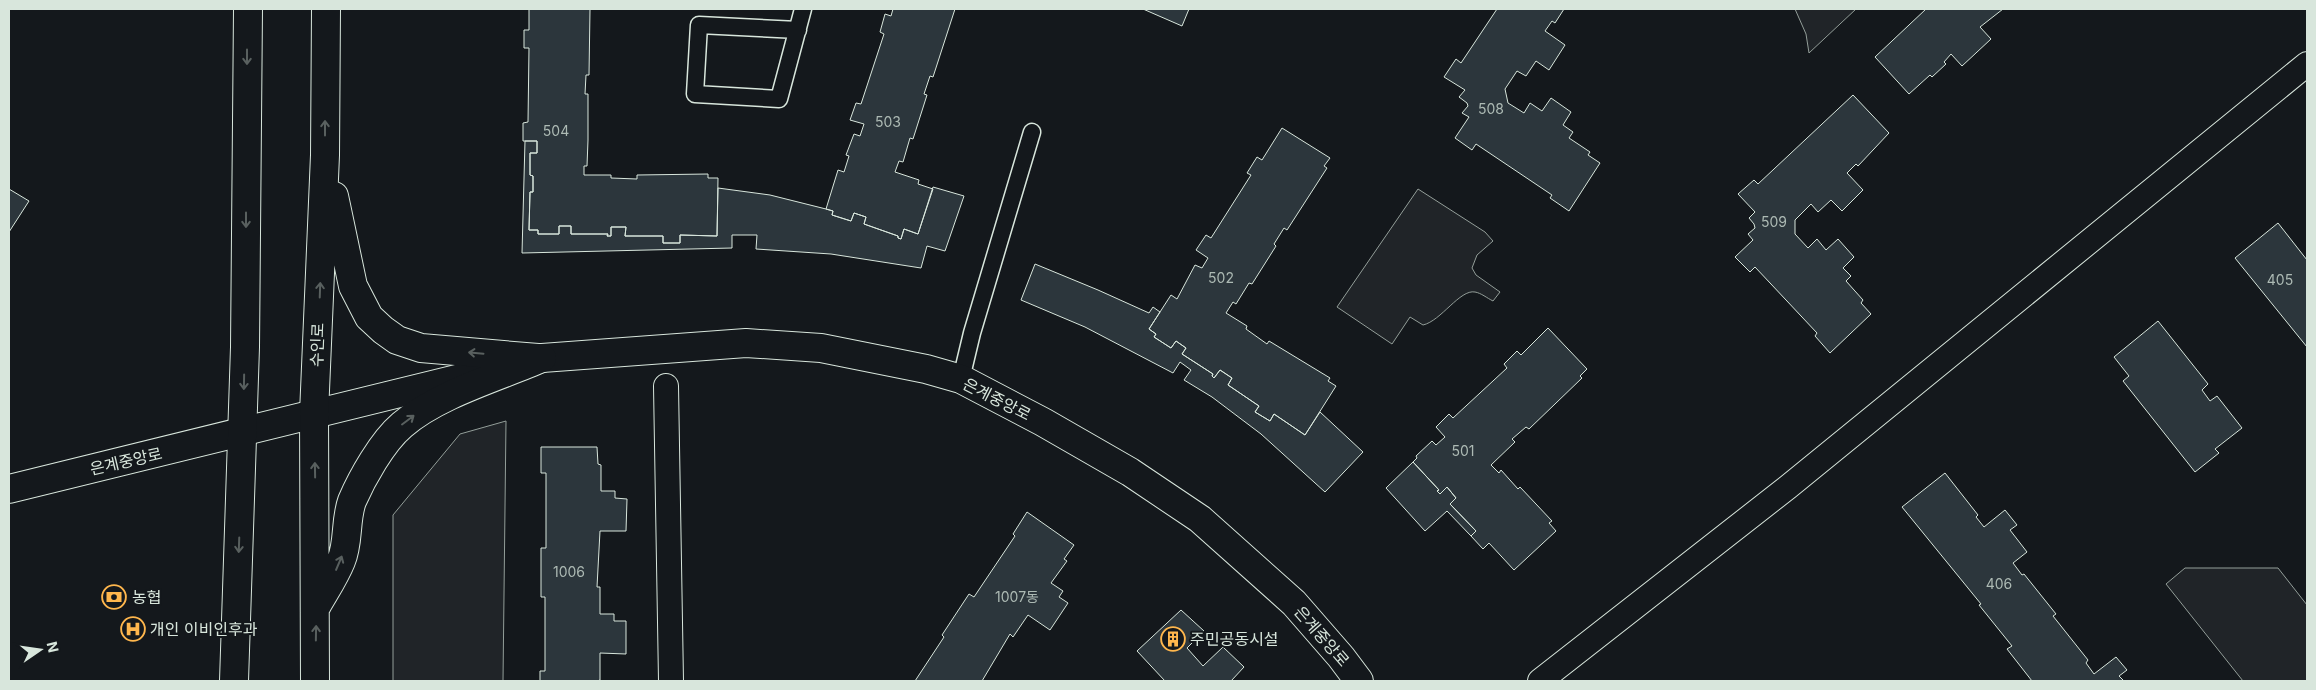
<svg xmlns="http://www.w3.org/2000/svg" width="2316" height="690" font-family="Inter,'Noto Sans KR',sans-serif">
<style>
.park{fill:#202428;stroke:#939e99}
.building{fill:#2c363c;stroke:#d8e6dc}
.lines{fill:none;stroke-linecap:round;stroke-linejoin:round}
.service-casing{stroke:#d8e6dc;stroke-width:19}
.pedestrian-casing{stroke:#d8e6dc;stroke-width:26}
.tertiary-casing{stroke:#d8e6dc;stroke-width:30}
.primary-casing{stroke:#d8e6dc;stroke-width:30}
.service{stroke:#14181c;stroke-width:16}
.pedestrian{stroke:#14181c;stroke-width:24}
.tertiary{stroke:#14181c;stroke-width:28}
.primary{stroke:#14181c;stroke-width:28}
.oneway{stroke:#59605f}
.labels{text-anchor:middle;stroke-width:4;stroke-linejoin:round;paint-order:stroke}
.number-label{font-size:14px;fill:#adbab4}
.street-label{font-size:16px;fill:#d8e6dc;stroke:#14181c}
.poi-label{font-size:16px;fill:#d8e6dc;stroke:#14181c;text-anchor:start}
</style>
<rect width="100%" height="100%" fill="#14181c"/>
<path class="park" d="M1795,9H1856L1809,53L1806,34Z
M1418,189L1485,232L1493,241L1477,255L1472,268L1476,275L1500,292L1493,301C1487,298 1481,293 1475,292C1460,289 1441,321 1423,325L1410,317L1392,344L1337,307Z
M506,421L503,681H393V515L460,434Z
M2185,568H2278L2307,605V681H2243L2166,584Z"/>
<path class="building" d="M529,9H590L589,75H586L585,94H588V140L587,166H584V175H611V178L637,179V175L708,174V178H718L717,236L680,235V243H663V236H625L626,227H611V236H607L608,234H571V226H559V234H538V230H529L530,192H533V176L530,175V153H537V141H523V123L528,122L529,48H524V30H529Z
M893,9H955L933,77L930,76L924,94L927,95L913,139L910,138L903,162L899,161L895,172L919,180L918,184L933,189L918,234L904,229L901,239L898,238V236L864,224L866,217L854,213L851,221L832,215L833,211L826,209L838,170L844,172L849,156L846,155L854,134L860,136L864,124L850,120L856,103L861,104L884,34L880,32L885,14L891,16Z
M1143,9H1189L1182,26Z
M1497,9H1564L1555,23L1552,21L1545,31L1565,45L1549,70L1536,61L1526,76L1517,71L1505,89L1508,103L1524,113L1530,103L1542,111L1551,98L1571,112L1563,125L1573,132L1569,138L1590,152L1588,155L1600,163L1569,211L1550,198L1552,195L1476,144L1472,150L1455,138L1469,117L1462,113L1468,106L1467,103L1459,97L1465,90L1444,77L1456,59L1461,63Z
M1926,9H2003L1980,27L1991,39L1962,66L1951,54L1944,62L1946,64L1932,77L1930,75L1909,94L1875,57Z
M1853,95L1889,133L1858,166L1856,164L1847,173L1863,190L1842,211L1831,200L1818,212L1811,204L1795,220V234L1808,248L1817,239L1826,250L1838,239L1854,257L1843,268L1851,276L1846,281L1863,300L1861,303L1871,314L1830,353L1815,336L1817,333L1755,267L1750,272L1735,257L1753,240L1748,234L1755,228L1754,224L1749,218L1755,212L1738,194L1754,180L1758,184Z
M1282,128L1330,158L1324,166L1327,168L1287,230L1284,228L1274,244L1276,246L1252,284L1249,283L1236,304L1233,302L1226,313L1247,326L1246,329L1267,344L1269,341L1330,378L1328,381L1336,386L1305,435L1274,414L1270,421L1255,412L1259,406L1228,385L1232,378L1220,370L1214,378L1212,376L1213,374L1182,354L1186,348L1176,341L1171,348L1154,337L1156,334L1149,329L1171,295L1177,299L1195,265L1202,268L1208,258L1196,250L1206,235L1211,238L1251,175L1247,173L1257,157L1262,160Z
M525,141H537V153H530V175L533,176V192H530L529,230H538V234H559V226H571V234H608L607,236H611V227H626L625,236H663V243H680V235L717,236L718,188L770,195L826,209L833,211L832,215L851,221L854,213L866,217L864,224L898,236V238L901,239L904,229L918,234L933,187L964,196L945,251L927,246L921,268L831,254L756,249L757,235H732V248L522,253Z
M9,189L29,201L9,232Z
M2278,223L2307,260V347L2235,258Z
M1035,264L1098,290L1149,313L1153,307L1160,312L1149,329L1156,334L1154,337L1171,348L1176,341L1186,348L1182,354L1213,374L1212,376L1214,378L1220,370L1232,378L1228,385L1259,406L1255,412L1270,421L1274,414L1305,435L1320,412L1363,452L1325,492L1261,434L1212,397L1184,380L1191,370L1180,362L1173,373L1085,327L1021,300Z
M2158,321L2208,384L2202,390L2210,401L2217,396L2242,428L2215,449L2219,453L2195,472L2123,381L2129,376L2114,357Z
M1548,328L1587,369L1580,376L1582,378L1529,429L1526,427L1512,439L1515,442L1491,465L1499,473L1501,470L1518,489L1520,487L1552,521L1549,523L1556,531L1514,570L1489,543L1483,549L1471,536L1476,531L1450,504L1456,498L1447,487L1440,494L1437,491L1439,490L1413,462L1417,458L1416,456L1432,441L1436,445L1445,437L1436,427L1449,414L1453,418L1507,368L1504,364L1517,351L1521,355Z
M541,447H597L598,464L601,465V491H615V498L627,499L626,531H600L597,587H600V614H614V621H626V654L600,653V680L597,681H540V671H545V597H541V548H546V473H541Z
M1413,462L1439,490L1437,491L1440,494L1447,487L1456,498L1450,504L1476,531L1471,536L1447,511L1425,531L1386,488Z
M1945,473L1978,515L1976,517L1984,527L2005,510L2017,525L2010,530L2027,552L2013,563L2022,575L2024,574L2056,614L2053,616L2088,660L2086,663L2094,674L2116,657L2127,670L2119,676L2124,681H2032L2007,649L2012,646L1979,605L1981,604L1902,507Z
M1027,512L1074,545L1064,559L1067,561L1051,583L1063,591L1059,597L1068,603L1050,630L1028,615L1013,637L1010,634L982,681H915L944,637L942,635L969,594L974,597L1015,536L1013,534Z
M1181,610L1204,631L1187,648L1203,666L1223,647L1244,667L1231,681H1165L1137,651Z"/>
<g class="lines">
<g class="service-casing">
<path id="service" d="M798,30L699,25L695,94L779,99L803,9
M961,379L972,333L1032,132"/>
</g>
<g class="pedestrian-casing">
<path id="pedestrian" d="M666,386L671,681
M1540,681L1788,487L2307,64"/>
</g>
<g class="tertiary-casing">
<path id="tertiary" d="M9,489L542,358L746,343L821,348L926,369L961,379L1043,422L1130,472L1200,519L1294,603L1341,657L1359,681"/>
</g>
<g class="primary-casing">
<path id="primary" d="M334,196L353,286L369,317L383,330L397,340L421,348L538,358
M317,605C325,591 335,576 341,561C349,543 345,520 352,501C362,478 382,442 402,425C438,394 498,377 542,358
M234,681L245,347L248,9
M315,681L314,414L325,155L326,9"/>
</g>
<use href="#service" class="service"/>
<use href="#pedestrian" class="pedestrian"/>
<use href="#tertiary" class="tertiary"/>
<use href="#primary" class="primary"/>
</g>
<defs><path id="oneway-shaft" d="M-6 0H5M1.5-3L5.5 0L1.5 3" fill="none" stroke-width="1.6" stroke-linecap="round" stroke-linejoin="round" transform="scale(1.25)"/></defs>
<g class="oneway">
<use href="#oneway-shaft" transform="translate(247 57) rotate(90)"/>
<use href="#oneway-shaft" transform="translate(325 128) rotate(-90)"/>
<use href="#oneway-shaft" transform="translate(246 220) rotate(90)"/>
<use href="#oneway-shaft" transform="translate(320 290) rotate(-88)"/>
<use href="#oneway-shaft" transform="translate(476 353) rotate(-175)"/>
<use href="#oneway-shaft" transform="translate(244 382) rotate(91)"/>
<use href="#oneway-shaft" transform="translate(408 420) rotate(-37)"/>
<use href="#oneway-shaft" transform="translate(315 470) rotate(-91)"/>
<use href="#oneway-shaft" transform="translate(239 545) rotate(92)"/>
<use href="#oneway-shaft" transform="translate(339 563) rotate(-67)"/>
<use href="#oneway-shaft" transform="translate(316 633) rotate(-89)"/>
</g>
<defs>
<g id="bank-ring" transform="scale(1.25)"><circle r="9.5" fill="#14181c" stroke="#ffb74d" stroke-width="1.5"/><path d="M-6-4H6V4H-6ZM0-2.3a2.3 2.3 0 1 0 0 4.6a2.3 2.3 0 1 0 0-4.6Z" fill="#ffb74d"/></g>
<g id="hospital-ring" transform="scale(1.25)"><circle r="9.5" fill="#14181c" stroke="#ffb74d" stroke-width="1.5"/><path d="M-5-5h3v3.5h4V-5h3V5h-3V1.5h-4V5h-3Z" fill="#ffb74d"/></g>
<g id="building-ring" transform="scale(1.25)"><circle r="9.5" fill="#14181c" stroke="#ffb74d" stroke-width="1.5"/><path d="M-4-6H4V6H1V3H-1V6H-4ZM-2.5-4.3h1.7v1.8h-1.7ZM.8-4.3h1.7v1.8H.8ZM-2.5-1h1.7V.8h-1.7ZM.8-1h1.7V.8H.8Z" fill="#ffb74d"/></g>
</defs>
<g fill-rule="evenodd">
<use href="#bank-ring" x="114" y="597"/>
<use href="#hospital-ring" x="133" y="629"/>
<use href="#building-ring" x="1173" y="639"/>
</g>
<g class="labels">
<g class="number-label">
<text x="1491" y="114">508</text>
<text x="888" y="127">503</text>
<text x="556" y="136">504</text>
<text x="1774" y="227">509</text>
<text x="1221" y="283">502</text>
<text x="2280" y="285">405</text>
<text x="1463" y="456">501</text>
<text x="569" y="577">1006</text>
<text x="1999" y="589">406</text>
<text x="1017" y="602">1007동</text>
</g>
<g class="street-label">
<text transform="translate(317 345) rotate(-88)" y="6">수인로</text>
<text transform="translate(997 399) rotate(27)" y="6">은계중앙로</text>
<text transform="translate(126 461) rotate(-13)" y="6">은계중앙로</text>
<text transform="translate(1322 636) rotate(49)" y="6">은계중앙로</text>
</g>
<g class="poi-label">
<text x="132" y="603">농협</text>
<text x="150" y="635">개인 이비인후과</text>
<text x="1190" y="645">주민공동시설</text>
</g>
</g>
<rect width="2316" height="690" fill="none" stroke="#d8e6dc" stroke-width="20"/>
<g transform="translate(40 650) rotate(77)" stroke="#14181c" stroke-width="4" paint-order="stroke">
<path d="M0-4L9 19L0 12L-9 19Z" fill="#d8e6dc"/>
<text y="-8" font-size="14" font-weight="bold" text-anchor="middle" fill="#d8e6dc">N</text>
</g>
</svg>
